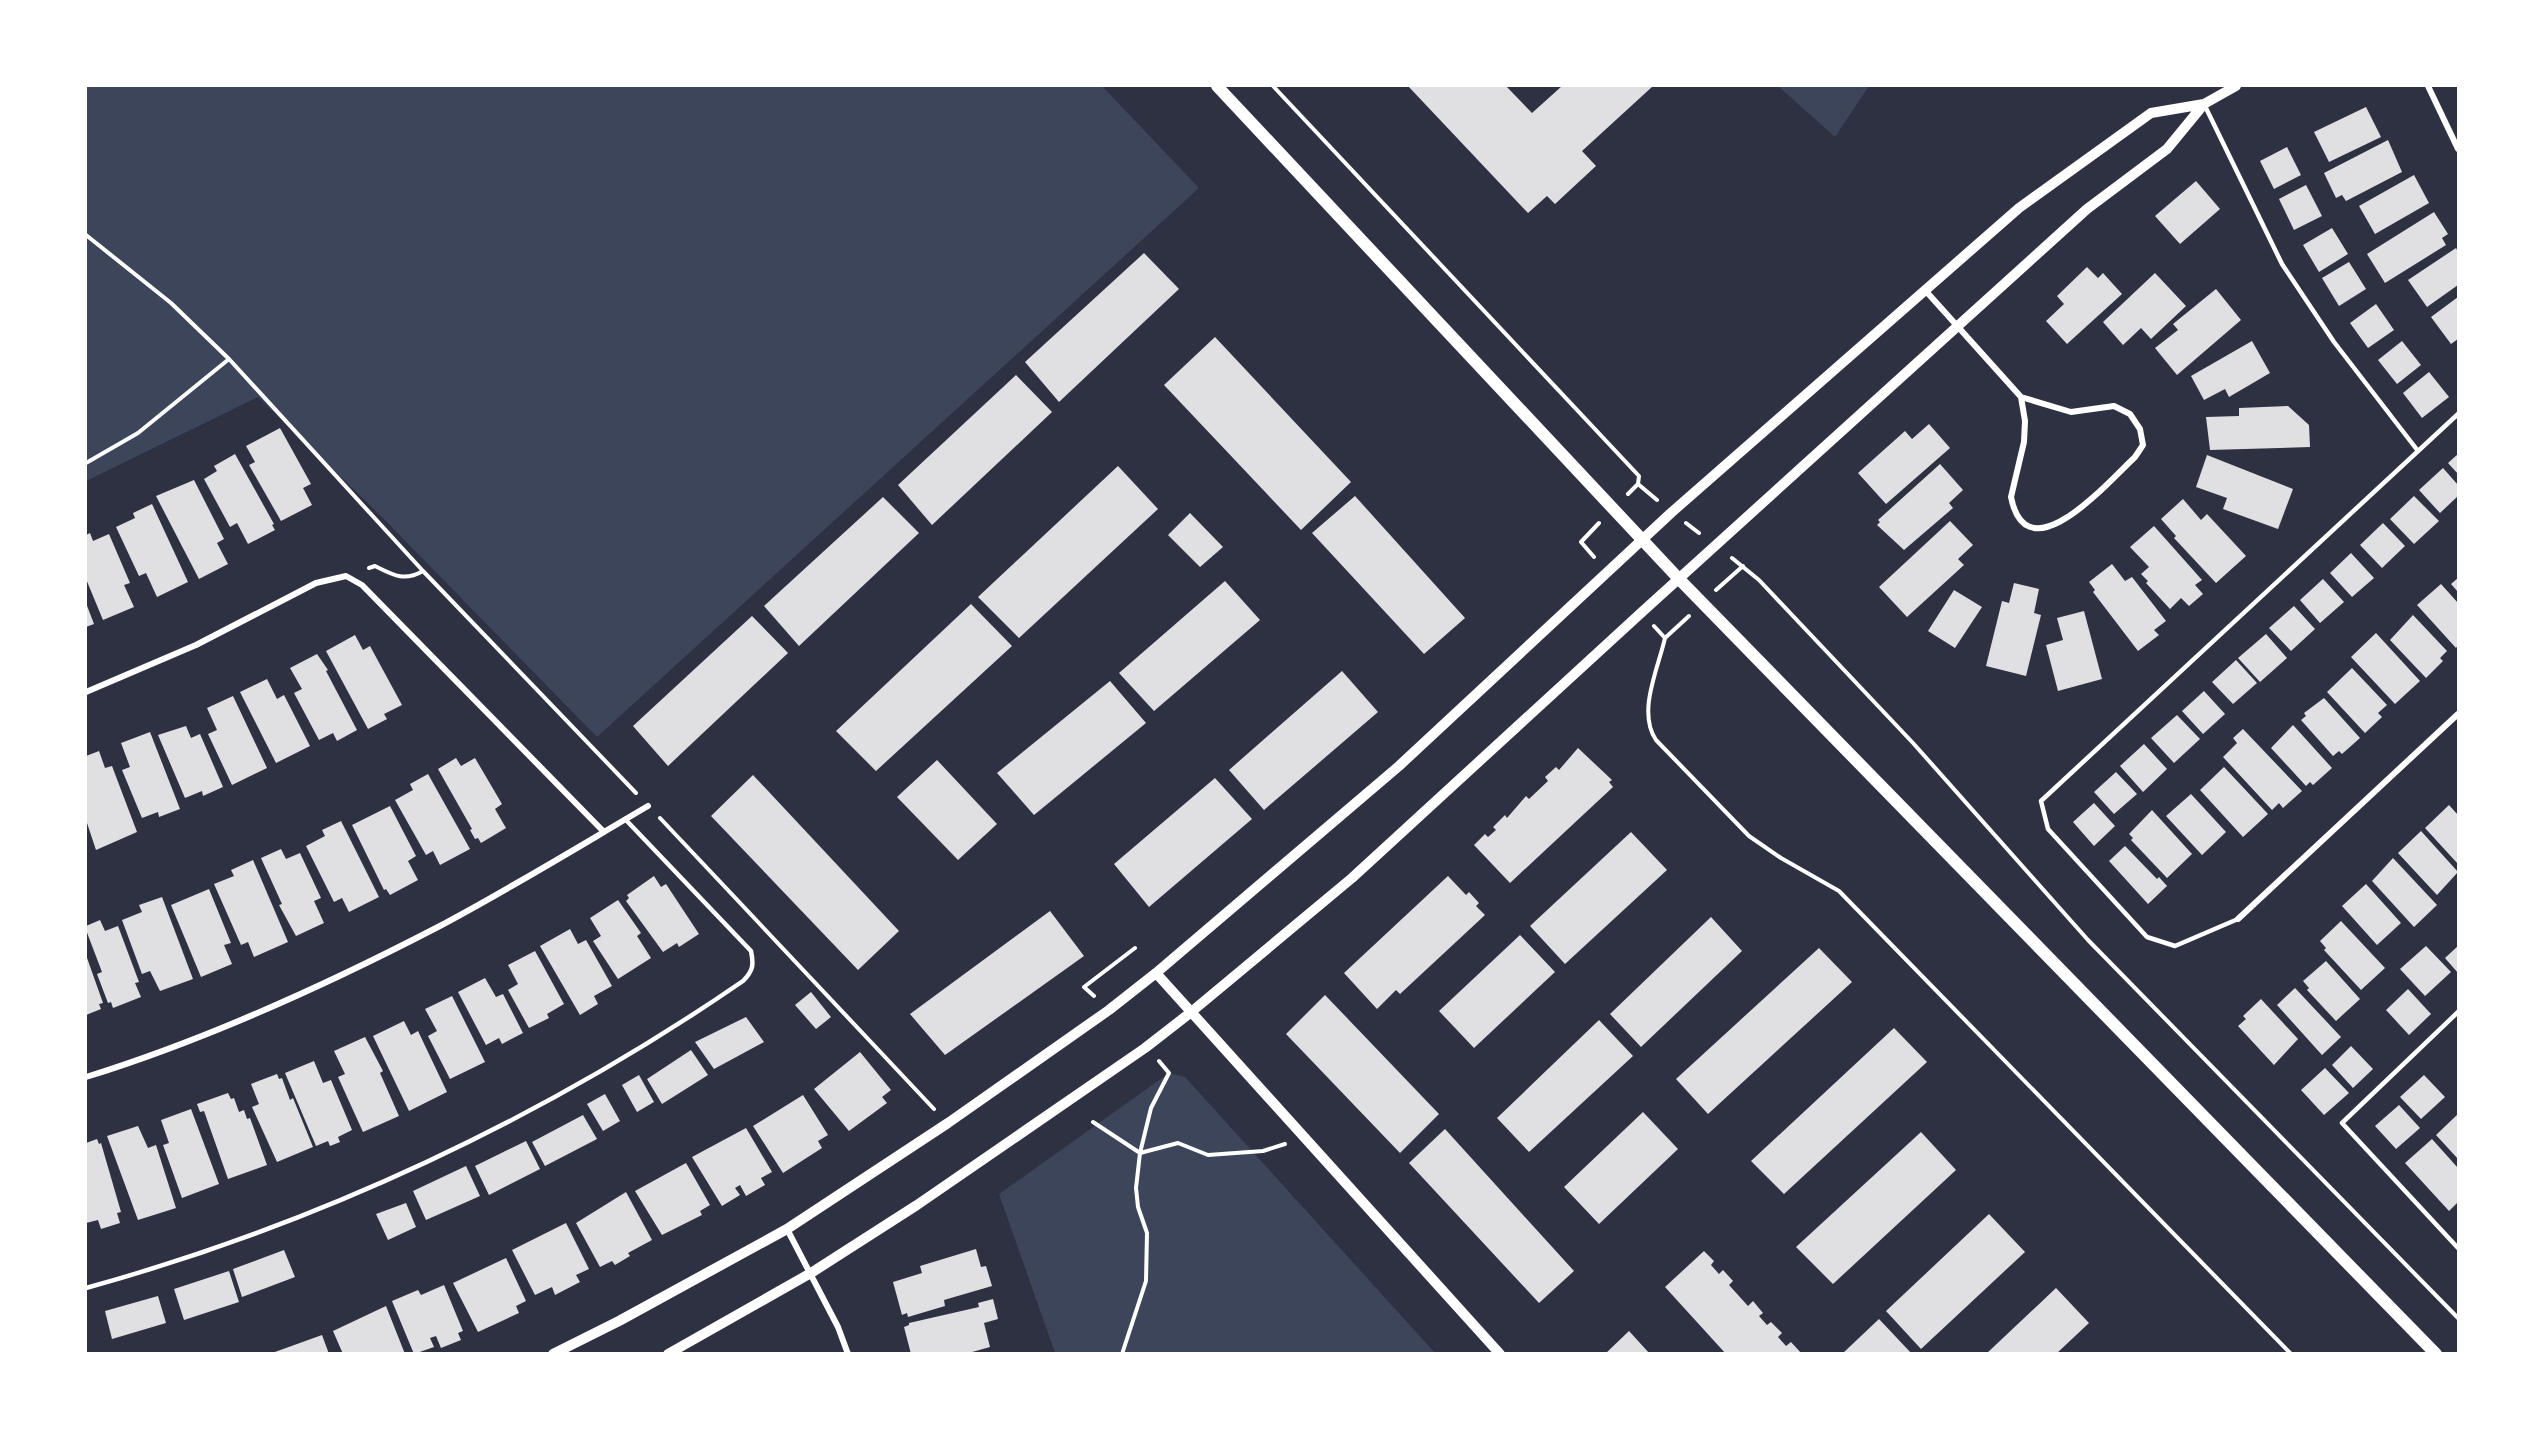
<svg xmlns="http://www.w3.org/2000/svg" width="2544" height="1439" font-family="Figtree,sans-serif">
<style>
.green{fill:#3c4559}
.building{fill:#e0e0e3}
.lines{fill:none;stroke-linecap:round;stroke-linejoin:round}
.path{stroke:#fff;stroke-width:4}
.service{stroke:#fff;stroke-width:4.5}
.minor{stroke:#fff;stroke-width:6}
.tertiary{stroke:#fff;stroke-width:10}
.secondary{stroke:#fff;stroke-width:12}
</style>
<rect width="100%" height="100%" fill="#2d3142"/>
<path class="green" d="M86,86H1102L1199,188L597,737L374,509L258,397L86,481Z
M1778,86H1869L1835,137Z
M1169,1073L1185,1077L1435,1353H1055L999,1194Z"/>
<path class="building" d="M1408,86H1506L1532,113L1562,86H1653L1582,151L1596,166L1555,204L1547,196L1528,213Z
M2366,107L2381,137L2329,162L2314,132Z
M2388,140L2402,172L2346,201L2342,195L2336,198L2324,173Z
M2287,147L2301,175L2274,189L2260,161Z
M2414,175L2429,203L2375,234L2359,206Z
M2196,181L2220,209L2180,244L2155,216Z
M2306,185L2322,216L2294,230L2279,199Z
M2434,212L2448,234L2442,238L2446,245L2385,283L2367,254Z
M2332,228L2348,254L2319,272L2303,245Z
M2456,248L2458,252V285L2427,307L2408,280Z
M1144,253L1179,289L1059,402L1025,362Z
M2349,262L2366,289L2339,306L2322,278Z
M2087,267L2098,278L2103,273L2122,294L2067,344L2046,321L2064,304L2057,296Z
M2155,273L2186,306L2151,339L2141,328L2123,345L2103,322Z
M2216,289L2241,320L2177,375L2155,348L2178,330L2173,324Z
M2458,297V339L2451,344L2431,317Z
M2376,304L2394,330L2368,348L2350,323Z
M1215,337L1351,482L1301,530L1164,385Z
M2252,341L2270,373L2229,397L2225,389L2204,400L2191,376Z
M2402,341L2421,365L2397,384L2378,360Z
M2429,372L2449,397L2422,418L2403,393Z
M1016,375L1052,412L932,525L898,485Z
M2288,406L2309,425L2310,447L2210,450L2206,417L2239,416V408Z
M1929,424L1950,448L1886,504L1858,473L1905,431L1912,439Z
M280,428L311,484L303,488L312,505L281,521L249,465L255,462L246,446Z
M235,454L274,524L272,525L275,530L248,544L237,523L230,527L204,479L217,471L214,466Z
M2458,454V474L2448,463Z
M2207,455L2293,489L2278,529L2223,509L2227,498L2196,487Z
M1940,464L1963,490L1949,503L1953,508L1904,550L1877,525L1880,522L1878,520Z
M1118,466L1158,509L1019,638L978,597Z
M2443,468L2458,485V496L2440,513L2419,490Z
M194,480L224,539L217,543L228,564L199,579L156,496Z
M1355,496L1465,618L1424,654L1312,533Z
M2414,496L2439,521L2414,544L2390,519Z
M883,497L919,533L799,646L764,606Z
M2183,499L2201,520L2207,514L2246,556L2216,583L2174,538L2176,536L2161,519Z
M152,504L188,582L157,597L146,573L139,576L116,527L135,518L133,513Z
M1190,513L1223,547L1200,567L1168,535Z
M1950,521L1973,545L1958,559L1964,565L1907,617L1879,587Z
M2383,523L2405,546L2382,568L2360,545Z
M2154,526L2202,580L2195,585L2203,594L2189,606L2181,598L2170,609L2146,583L2148,581L2141,574L2149,567L2130,547Z
M90,533L93,541L109,534L130,583L124,585L134,607L103,620L86,579V535Z
M2351,553L2374,578L2352,597L2330,573Z
M2112,564L2125,581L2132,577L2166,621L2154,630L2159,635L2138,651L2093,592L2095,590L2089,582Z
M2458,578V592L2451,584Z
M2323,579L2344,602L2320,623L2300,600Z
M1225,581L1260,620L1154,711L1119,673Z
M2014,583L2039,589L2034,613L2041,615L2026,676L1986,666L2002,601L2009,603Z
M2441,584L2458,603V645L2456,648L2417,605Z
M1954,590L1982,607L1955,648L1928,631Z
M86,603L94,624L86,627Z
M971,604L1012,646L876,771L836,731Z
M2294,606L2315,629L2291,651L2269,628Z
M2084,611L2102,679L2058,691L2046,645L2063,640L2057,618Z
M2413,615L2447,651L2440,658L2443,661L2426,678L2390,640Z
M752,616L788,653L668,766L633,726Z
M2376,633L2420,681L2395,704L2351,657Z
M2266,634L2287,658L2260,682L2238,658Z
M355,635L363,650L370,646L402,705L384,714L387,719L368,729L326,651Z
M317,654L328,670L326,671L357,730L337,741L333,733L319,740L294,693L302,689L290,668Z
M2236,660L2257,683L2233,704L2212,682Z
M2352,668L2387,705L2378,713L2382,717L2365,733L2327,692Z
M1342,671L1378,712L1264,810L1229,770Z
M267,679L277,699L284,695L310,746L276,763L240,692Z
M1110,681L1146,723L1034,815L997,773Z
M2204,691L2225,714L2203,734L2182,711Z
M233,696L267,768L232,785L208,734L217,730L207,708Z
M2324,698L2360,738L2342,754L2339,751L2333,756L2301,720L2306,716L2304,713Z
M2177,715L2200,739L2174,763L2151,738Z
M2293,725L2332,768L2313,785L2310,782L2306,786L2271,748Z
M186,726L191,738L200,734L223,787L203,796L202,791L185,798L158,735Z
M2243,729L2302,791L2283,808L2279,803L2272,810L2223,757L2237,743L2233,738Z
M150,732L180,809L159,817L158,812L142,818L122,770L130,767L121,743Z
M2144,744L2167,769L2143,792L2120,766Z
M1578,748L1612,780L1609,782L1613,787L1510,883L1474,845L1485,834L1488,837L1496,830L1493,827L1505,815L1507,818L1526,796L1529,799L1548,781L1545,777L1556,767L1559,770Z
M99,751L105,768L112,766L137,832L96,850L86,820V756Z
M456,758L461,766L475,758L502,804L495,809L506,828L481,843L478,838L475,839L470,830L472,829L438,769Z
M937,760L997,824L958,860L897,797Z
M2224,767L2268,814L2243,837L2200,790Z
M2116,772L2137,794L2114,814L2094,792Z
M428,774L470,849L440,865L433,851L426,855L395,800L413,790L410,784Z
M753,775L899,931L858,970L711,816Z
M1215,778L1252,819L1149,907L1114,864Z
M2191,794L2226,832L2202,855L2166,816Z
M2094,803L2115,826L2094,846L2073,822Z
M2449,805L2458,815V864L2425,828Z
M390,806L416,856L408,861L418,880L390,895L386,889L384,890L352,825Z
M2152,810L2192,854L2167,878L2131,840L2133,838L2129,834Z
M341,821L379,897L349,912L342,898L334,902L306,846L325,836L322,830Z
M2421,831L2458,872L2437,895L2398,853Z
M1631,832L1667,870L1565,964L1530,926Z
M2125,846L2157,879L2159,877L2167,886L2148,904L2109,861Z
M281,849L286,859L300,853L321,898L314,901L324,923L296,936L279,905L282,904L261,858Z
M2393,858L2437,905L2414,927L2372,881Z
M253,860L288,942L254,957L248,942L241,945L214,884L234,876L231,870Z
M654,876L661,887L666,884L699,934L679,947L677,943L663,952L626,901L629,898L627,895Z
M1448,876L1466,895L1469,892L1479,903L1476,906L1485,915L1400,994L1396,990L1377,1009L1344,973Z
M2366,884L2401,923L2377,945L2342,906Z
M209,889L231,943L224,945L232,964L201,977L171,905Z
M162,897L193,979L160,991L150,971L142,974L122,920L142,912L139,905Z
M618,900L641,933L637,936L651,958L618,979L593,941L601,936L590,918Z
M1050,911L1084,956L945,1055L910,1014Z
M1711,917L1742,951L1641,1047L1610,1014Z
M100,920L105,931L118,926L139,982L135,983L141,997L113,1008L111,1002L108,1003L97,974L102,972L86,930V926Z
M2341,921L2385,968L2361,990L2324,950L2326,948L2320,941Z
M570,929L578,944L586,940L612,986L594,996L598,1004L580,1015L540,946Z
M1520,935L1555,972L1474,1048L1439,1011Z
M2426,946L2451,972L2425,996L2400,969Z
M2458,946V973L2445,958Z
M1819,948L1852,982L1708,1114L1676,1079Z
M535,951L564,1004L547,1014L549,1018L529,1028L508,990L518,984L508,965Z
M86,955L103,1003L99,1004L101,1009L86,1015Z
M2326,961L2360,999L2336,1021L2307,990L2309,988L2303,981Z
M485,978L496,997L503,994L523,1033L502,1044L499,1038L486,1045L458,992Z
M2295,988L2341,1037L2322,1055L2277,1005Z
M2408,989L2431,1014L2409,1035L2386,1010Z
M811,992L831,1017L816,1029L795,1005Z
M1325,995L1439,1114L1400,1153L1286,1034Z
M452,996L485,1062L450,1079L428,1036L437,1031L425,1009Z
M2261,999L2298,1039L2274,1065L2238,1026L2246,1019L2243,1016Z
M746,1017L764,1042L714,1069L695,1042Z
M1599,1020L1633,1056L1529,1152L1497,1118Z
M404,1021L411,1035L418,1031L447,1092L409,1111L373,1036Z
M1894,1028L1927,1062L1784,1194L1751,1161Z
M365,1037L383,1071L380,1073L399,1116L363,1132L338,1077L345,1074L334,1051Z
M2351,1046L2373,1069L2353,1088L2332,1065Z
M691,1050L708,1075L662,1104L647,1079Z
M860,1052L891,1090L882,1097L887,1103L849,1131L814,1089Z
M314,1061L323,1083L331,1080L352,1130L338,1137L340,1142L330,1146L328,1141L316,1146L285,1073Z
M2325,1068L2349,1093L2324,1115L2301,1090Z
M277,1074L279,1079L282,1078L290,1100L293,1098L313,1147L277,1162L252,1107L259,1104L251,1084Z
M639,1075L654,1102L637,1112L622,1085Z
M2424,1075L2445,1097L2421,1119L2400,1097Z
M228,1093L231,1099L234,1098L239,1112L244,1110L247,1119L250,1118L267,1165L228,1179L204,1111L200,1112L197,1104Z
M605,1094L620,1121L603,1131L587,1104Z
M803,1095L828,1135L818,1141L822,1148L783,1173L753,1126Z
M2399,1105L2420,1128L2396,1149L2375,1126Z
M191,1109L219,1184L182,1198L163,1145L169,1143L161,1120Z
M1643,1112L1678,1149L1599,1224L1564,1187Z
M2458,1114V1159L2436,1135Z
M583,1115L597,1139L545,1166L532,1142Z
M138,1126L148,1148L156,1145L176,1208L138,1220L107,1136Z
M746,1128L772,1172L761,1178L765,1185L746,1196L740,1185L735,1188L740,1195L722,1206L692,1157Z
M1445,1129L1574,1271L1539,1303L1409,1163Z
M1921,1132L1956,1170L1833,1284L1796,1247Z
M97,1139L99,1144L101,1143L121,1212L117,1213L120,1223L101,1229L98,1220L86,1223V1143Z
M2432,1139L2458,1168V1202L2449,1211L2405,1163Z
M526,1141L540,1169L489,1195L475,1166Z
M686,1163L710,1205L700,1211L702,1215L662,1235L635,1191Z
M466,1166L480,1196L426,1220L413,1191Z
M626,1192L652,1240L628,1253L630,1256L615,1265L612,1261L600,1267L576,1223Z
M406,1203L416,1227L388,1240L376,1214Z
M1989,1214L2025,1252L1921,1349L1886,1311Z
M566,1223L589,1269L576,1275L580,1282L555,1295L552,1287L535,1295L512,1250Z
M976,1249L981,1267L986,1266L992,1286L944,1300L945,1306L908,1317L907,1313L902,1315L893,1282L922,1273L920,1266Z
M284,1250L295,1277L242,1297L233,1269Z
M1704,1251L1714,1261L1711,1265L1719,1274L1723,1270L1733,1281L1729,1285L1748,1306L1753,1301L1763,1313L1759,1316L1767,1325L1771,1322L1782,1333L1778,1337L1786,1346L1791,1342L1802,1354H1726L1665,1287Z
M506,1258L526,1301L516,1306L519,1313L478,1332L453,1283Z
M229,1271L239,1302L184,1320L174,1289Z
M444,1285L463,1331L458,1333L461,1340L441,1348L436,1336L430,1338L434,1347L414,1354L392,1301L418,1290L421,1295Z
M2056,1288L2089,1323L2056,1354H1986Z
M158,1296L166,1323L112,1339L105,1311Z
M993,1299L998,1319L984,1323L990,1347L965,1354H911L904,1327L909,1325V1323L979,1307L978,1303Z
M386,1306L405,1354H343L333,1331Z
M1879,1319L1912,1354H1842Z
M1629,1331L1650,1354H1605Z
M322,1335L329,1354H272V1353Z"/>
<g class="lines">
<path class="path" d="M1273,86L1639,476L1638,484L1657,500
M86,235L171,303L229,359
M86,463L138,433L229,359L423,571L636,793
M1628,494L1638,484
M1686,523L1699,533
M1594,557L1581,542L1599,523
M1732,558L1759,580L1913,743L2088,940L2458,1318
M369,568L375,566C393,575 404,582 423,571
M1716,590L1743,566
M1654,626L1665,638L1689,616
M1665,638C1658,669 1637,712 1656,740L1749,836L1781,858L1839,891L2291,1354
M660,818L934,1109
M1094,996L1084,987L1135,948
M1093,1122L1140,1153L1178,1143L1208,1155L1263,1151L1285,1144
M1122,1354L1146,1281L1147,1233L1138,1207L1136,1188L1140,1153L1151,1108L1169,1073L1159,1061"/>
<path class="service" d="M2205,106L2282,264L2334,342L2418,451
M2238,919L2175,946L2147,937L2048,829L2041,801L2458,414
M2458,1012L2342,1123L2458,1248
M86,1288C318,1224 544,1118 743,981C753,971 754,965 751,951L625,819"/>
<path class="minor" d="M2428,86L2458,149
M1924,289L2021,397L2071,412L2114,406L2130,414L2140,429L2143,445L2135,457C2109,481 2027,577 2011,497L2024,442L2025,421L2021,397
M86,692L196,645L316,583L346,576L362,585L604,832
M2238,919L2458,714
M86,1077C202,1041 328,984 436,928C508,890 578,847 648,806
M787,1229L838,1327L848,1354"/>
<path class="tertiary" d="M1156,973L1500,1354
M553,1354L619,1321L787,1229L948,1123L1109,1010L1156,973L1399,766L1672,512L2019,208L2151,113L2204,104L2236,86
M668,1354L811,1273L917,1205L1145,1048L1190,1013L1352,878L1642,612L2087,209L2167,149L2204,104"/>
<path class="secondary" d="M1217,86L1679,579L2436,1354"/>
</g>
<rect width="2544" height="1439" fill="none" stroke="#ffffff" stroke-width="174"/>
</svg>
